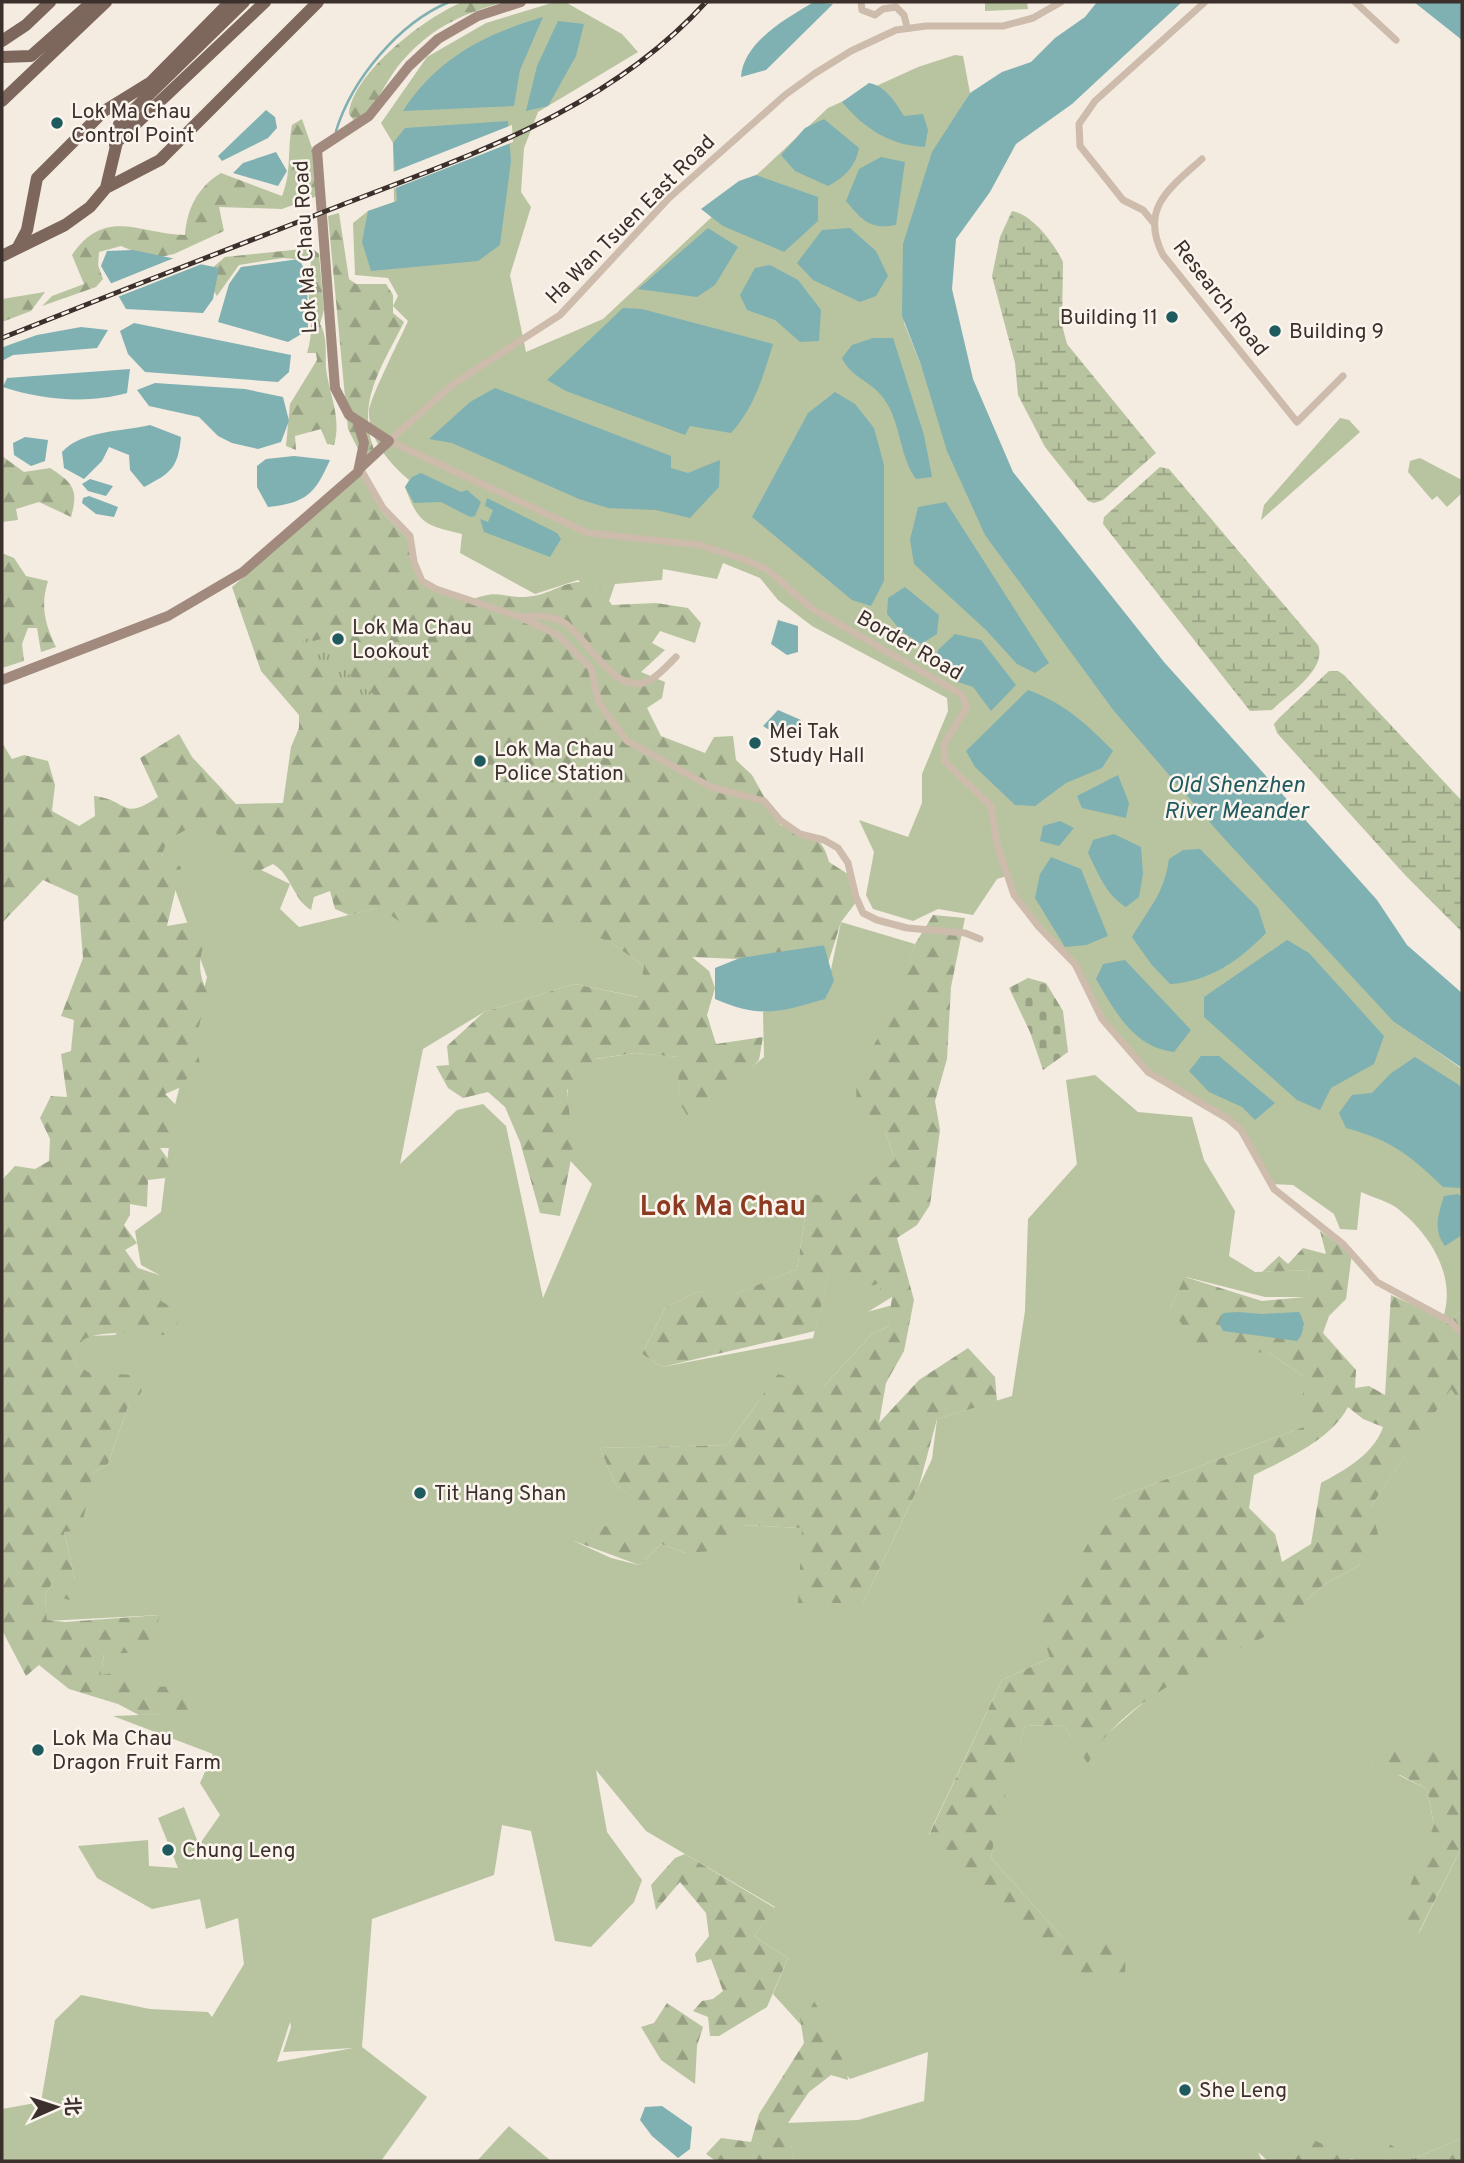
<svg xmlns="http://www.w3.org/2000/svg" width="1464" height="2163" font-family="Overpass,'Noto Sans SC',sans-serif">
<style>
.grass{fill:#b8c4a0;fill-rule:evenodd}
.forest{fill:url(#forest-firs);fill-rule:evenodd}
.wetland{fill:url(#wetland-marsh)}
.cemetery{fill:url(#cemetery-stones)}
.park{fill:url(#park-tufts)}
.water{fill:#7fb0b2}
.pier{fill:#f4ebe1}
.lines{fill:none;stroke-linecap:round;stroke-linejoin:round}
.stream{stroke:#7fb0b2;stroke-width:2.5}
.street{stroke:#cdbbac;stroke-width:7}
.secondary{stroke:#a18a7d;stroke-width:10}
.primary{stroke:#7d675c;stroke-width:12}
.rail-casing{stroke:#3b302b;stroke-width:5}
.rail{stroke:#fbf5ee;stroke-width:2.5;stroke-dasharray:8;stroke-linecap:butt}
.poi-dot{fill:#1f5a5e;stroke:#fbf5ee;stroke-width:2.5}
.labels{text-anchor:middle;stroke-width:5;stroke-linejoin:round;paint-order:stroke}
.poi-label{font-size:21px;fill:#3b302b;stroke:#fbf5ee;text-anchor:start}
.street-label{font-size:21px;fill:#3b302b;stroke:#fbf5ee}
.water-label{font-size:23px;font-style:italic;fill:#1f5a5e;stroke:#fbf5ee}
.district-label{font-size:28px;font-weight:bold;fill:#8c3b22;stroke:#fbf5ee}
</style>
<defs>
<pattern id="forest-firs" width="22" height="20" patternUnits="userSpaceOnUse" patternTransform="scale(1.75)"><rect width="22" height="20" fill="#b8c4a0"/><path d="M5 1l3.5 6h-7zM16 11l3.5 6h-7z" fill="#97a083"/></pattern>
<pattern id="wetland-marsh" width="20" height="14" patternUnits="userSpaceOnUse" patternTransform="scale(1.75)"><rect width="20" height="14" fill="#b8c4a0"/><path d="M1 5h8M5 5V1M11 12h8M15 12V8" fill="none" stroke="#97a083"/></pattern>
<pattern id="cemetery-stones" width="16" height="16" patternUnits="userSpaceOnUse" patternTransform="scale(1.75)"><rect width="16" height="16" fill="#b8c4a0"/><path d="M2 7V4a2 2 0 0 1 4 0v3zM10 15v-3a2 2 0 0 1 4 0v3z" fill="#97a083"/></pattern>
<pattern id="park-tufts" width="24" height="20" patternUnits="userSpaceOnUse" patternTransform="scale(1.75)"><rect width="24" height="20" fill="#b8c4a0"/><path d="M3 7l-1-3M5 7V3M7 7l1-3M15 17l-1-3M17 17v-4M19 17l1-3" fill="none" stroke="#97a083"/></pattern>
</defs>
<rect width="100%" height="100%" fill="#f4ebe1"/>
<path class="grass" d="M555,2H565L622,34L638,52L538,112L524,148L521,192L531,207L510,275L526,352L603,319L828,108L918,67L955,55L963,56L970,93L931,157L904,323L921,365L1393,1020L1462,1069V1309L1451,1322L1443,1318C1457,1276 1430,1234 1397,1208C1387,1201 1372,1197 1361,1192L1357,1230L1340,1229L1334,1214L1293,1185L1271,1184L1243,1134L1223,1116L1143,1066L1102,1019L1078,969L1022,905L1007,876L997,879L973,915L938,909L913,921L873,909L866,895L874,852L859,820L908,837L922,803V774L948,711L947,698L812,626L778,600L760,578L723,563L717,579L663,569L662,580L615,584L608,604L578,580L535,594L460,553L462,534C424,525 419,524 405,487L409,480C390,464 368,439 369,411C370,398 401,337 408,321L393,306L398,296L388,278L355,275L353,223L368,211L394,202L393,143L381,123L427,57L486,23Z
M985,2H1027L1028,9L985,11Z
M1340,418L1349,420L1360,432L1261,520L1264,505Z
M1420,458L1462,480V493L1447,507L1437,496L1432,500L1408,472L1410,461Z
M187,817L217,819L253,866L290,884L280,909L299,927L382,907L580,921L644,966L639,997L574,984L484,1012L423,1049L400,1164L457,1110L483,1104L506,1126L543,1298L592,1184L565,1155L568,1083L590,1060L635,1053L680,1057L678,1100L692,1116L764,1057L763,1012L825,998L841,922L915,944L898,1002L885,1131L895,1160L858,1210L780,1191L806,1211L797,1269L728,1297L699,1291L665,1308L642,1354L662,1367L813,1338L829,1273L885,1282L867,1312L893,1305L888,1327L873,1333L823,1387L760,1399L727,1445L600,1448L615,1484L650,1511L636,1533L574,1541L611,1558L639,1565L661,1544L685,1553L743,1525L802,1528L863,1603L932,1459L937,1419L1012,1396L1025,1311L1028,1219L1077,1164L1066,1080L1095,1075L1138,1112L1192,1117L1204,1160L1235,1211L1229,1256L1255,1272L1310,1270L1306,1297H1265L1186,1277L1170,1308L1269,1353L1303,1376V1427L1114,1499L1050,1658L1002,1680L929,1834L1064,1939L991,1858L998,1816L1025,1726L1063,1725L1088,1763L1098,1742L1152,1695L1307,1600L1323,1585L1360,1565L1371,1506L1451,1388L1462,1404V1757L1372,1762L1427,1789L1435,1831L1419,1933L1462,1846V2138L1413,2159L1356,2161L1304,2137L1295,2161H1268L1258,2152L1262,2161H794L787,2123L858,2120L924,2101L928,2052L850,2079L773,1994L788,1958L754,1936L775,1907L646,1831L596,1770L607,1832L642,1880L634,1902L591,1947L555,1941L531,1831L502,1825L494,1875L372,1919L362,2047L427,2097L381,2161H2V2109L41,2102L55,2020L81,1995L150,2009L208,2012L212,2017L244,1964L238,1918L206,1929L200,1899L152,1909L97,1878L78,1846L148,1840L149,1866L178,1868L158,1818L184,1807L199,1845L220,1815L200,1783L213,1754L113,1716L194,1713L101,1675L104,1654L160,1615L47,1621L45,1595L54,1580L75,1579L64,1532L93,1473L108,1464L129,1404L131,1375H91L74,1362L78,1342L89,1336L115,1335L165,1278L141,1265L135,1231L161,1212L173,1113L207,977L160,848ZM290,2022L291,2027L283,2052L353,2048L277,2062Z
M509,2126L551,2161H477Z"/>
<path class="forest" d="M463,2H504C465,13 434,26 405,58C385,79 380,104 355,122L349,114C352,73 428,15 463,2Z
M302,119L321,174L320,195L282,209L219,207L224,231L174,254L152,259L121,246L99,252L98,265L103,279L96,287L42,306L52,296L84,284L72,255C105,206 140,234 185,235C187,208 198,187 221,173L282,196C292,172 287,150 292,125Z
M339,213L349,279L356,284H386L393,295V313L404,322C382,367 354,404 376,454L363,459L348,429L328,216Z
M312,248L319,254L324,310L320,324C328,338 325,352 326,368C329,395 342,417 334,445L327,444L321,429L295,436L296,450L286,446L290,404L317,360L316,353H307C318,319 302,293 311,263L307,260L283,258L239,265L217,296L209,284L210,270L225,257Z
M45,292L31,311L2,322V299Z
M2,456L24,472L50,468C73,483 79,489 71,517L39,502L16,509L18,520L2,522Z
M361,474L383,513L407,538L420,583L470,600C500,589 498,597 525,597C553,596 564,577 596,583L612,605L656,603L688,608L701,623L695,643L660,631L652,643L665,650L641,672L665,682L662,698L647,708L661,736L705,753L714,737L733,736L736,760L752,775L780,825C806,834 822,833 829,862L851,876L857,901L841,922L826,970L824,945L737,959L692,957L709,971L715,988L707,1015L716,1044L763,1037L759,1060L694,1127L678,1100L679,1057L635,1053L595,1059L567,1090L573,1149L560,1216L540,1213L520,1142L505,1107L488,1092L463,1098L448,1088L436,1066L449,1065L447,1046L484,1012L574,984L638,997L644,966L611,943L572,925L518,923L472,931L407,926L379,908L349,915L335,909L330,891L314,897L311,910C292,898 292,875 273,864L253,874L228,863L236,854L214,831L195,825L167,840L162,855L181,867L167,926L191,922L206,938C199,958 197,972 207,991L195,1044L200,1063L179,1088L165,1094L175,1104L174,1148H160L172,1165L165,1178L148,1180L147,1207L130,1204V1215L124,1225L137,1243L125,1250L138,1268L165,1277L161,1301L180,1313L177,1324L164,1335C150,1332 91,1330 82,1341C78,1346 76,1356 74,1362L88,1372L132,1375L142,1390L135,1404H129L108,1464L93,1473L81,1530L64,1532L75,1579L72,1601L63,1598L54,1580L45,1595L47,1620L65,1622L160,1615L149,1652L104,1654L101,1675L118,1672L133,1688L174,1686L195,1714L139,1715L118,1704L69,1689L39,1665L26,1676L2,1630V1180L15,1166L35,1169L49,1161L50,1139L40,1118L51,1096L67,1097L61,1054L71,1051L74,1020L61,1016L83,958L78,896L43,880L2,923V743L12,759L24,755L48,761L55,785L52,811L79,826L95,816L94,796C129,800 121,822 158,797L140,758L179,734L192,757L236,804L283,803L291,747L299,728V715L261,671L232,587Z
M2,553L14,558L26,576L48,581C40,606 45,624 56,647L41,652L37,628H28L22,644L24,661L2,668Z
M933,915L965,918L951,987L947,1059L935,1101L940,1130L930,1205L917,1225L897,1238L914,1300L904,1351L886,1383L879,1423L919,1380L968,1348L995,1377L997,1401L937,1419L919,1486L863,1603H798L802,1528L743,1525L726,1550L685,1553L661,1544L639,1565L574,1541L576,1528L641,1524L649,1511L615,1484L600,1448L727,1445L778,1374L823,1387L873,1333L888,1327L892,1297L866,1313L884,1282L853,1291L829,1274L815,1331L662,1367L642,1354L665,1308L699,1291L735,1294L797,1269L806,1211L778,1190L850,1199L895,1160L885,1131L857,1121L856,1076L894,1010L915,944Z
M1320,1231L1352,1253L1346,1299L1329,1316L1323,1333L1356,1370L1355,1388L1369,1386L1385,1395L1391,1295L1451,1322L1462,1309V1404L1451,1389L1371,1506L1379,1538L1360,1565L1323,1585L1307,1600L1309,1616C1241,1650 1121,1693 1088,1764L1063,1725L1025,1726L997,1825L991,1858L1064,1939L1126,1942L1125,1977L1076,1983L929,1835L1002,1680L1050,1658L1040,1626L1114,1499L1303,1427V1376L1269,1353L1199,1348L1170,1308L1185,1277L1262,1301L1305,1297L1310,1270L1262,1272L1279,1256L1288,1264L1303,1248L1326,1254ZM1348,1407L1363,1419L1383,1427C1374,1454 1345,1470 1321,1483L1311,1544L1282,1562L1275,1534L1249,1508L1254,1475C1286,1459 1331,1440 1348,1407Z
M1424,1746L1462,1750V1846L1418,1934L1399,1914L1434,1825L1427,1789L1400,1775L1386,1778L1372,1766L1376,1753Z
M685,1854L775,1908L754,1936L788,1958L767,2007L719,2036H710L708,2017L693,2011L702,2001L713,1999L723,1991L711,1959L697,1963L695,1954L709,1936L706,1913L680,1882L656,1910L651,1885L675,1858Z
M814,2001L843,2050L848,2080L831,2075L809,2092L788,2123L794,2161H716L706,2154L721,2138L751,2142L759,2114L804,2043L798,2005Z
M667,2003L703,2027L697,2046L695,2084L661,2060L641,2027L654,2023Z
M1300,2134L1350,2156L1351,2161H1294Z
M1462,2138V2161H1391L1388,2143L1413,2159Z"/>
<path class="wetland" d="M1012,211C1032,214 1055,244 1063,262L1062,325L1067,344L1156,453L1103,500L1094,503L1088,501L1045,447L1018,395L1015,363L992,276L1000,237Z
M1160,467L1169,469L1318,645C1328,669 1287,695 1272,710L1250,711L1103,524L1104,517Z
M1329,671H1338L1344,675L1462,801V932L1406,876L1277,733L1274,724L1279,718Z"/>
<path class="cemetery" d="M1028,978L1046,983L1063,1011L1068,1052L1043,1070L1030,1032L1009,988Z"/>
<path class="park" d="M329,625L339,631C340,650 341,670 357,683C366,690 374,692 379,701L376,712L298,648L306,638L314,641L328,637Z"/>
<path class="water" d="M814,2L833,4L766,70L741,77C743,42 787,18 814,2Z
M1097,2H1182L1072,104L1016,144L990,192L956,239L952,289L973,379L1013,472L1164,662L1377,900L1407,945L1462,993V1068L1393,1021L1220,834L1114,711L985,535L947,451L921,365L902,316L903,244L932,152L970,93L1002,72L1031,62L1055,38L1085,17Z
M1414,2H1462V40Z
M543,17L520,70L514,106L403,111C437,58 485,34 543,17Z
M558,21L584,24L576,56L548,106L526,111L537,66Z
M869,83C886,86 895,102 904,116L923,114L928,130L925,147C889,145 865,129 842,102Z
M266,110L275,117L277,128L268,138L222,161L218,156Z
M824,119L859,148C856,166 844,178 828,186L795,171L781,155L805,128Z
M508,121L511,161L500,245L478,261L371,271L362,242L368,211L397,201L393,143L405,128Z
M276,152L287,171L278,186L233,173L243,163Z
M881,157L905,162L896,225C870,230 862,220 846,201L859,169Z
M756,175L818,197V221L784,252L723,226L701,209L739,181Z
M708,228L738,247L715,285L697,297L638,289Z
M850,228L876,251L888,276L876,296L860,302L813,280L797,263L822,230Z
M133,250L219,268L213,299L203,313L126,309L101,266L107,251Z
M299,259L307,274L308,330L288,342L218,322L229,284L241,267Z
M770,265L798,280L821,310L819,341L800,342L775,320L747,310L740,295L755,268Z
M623,308L642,309L773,344C763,377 754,408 731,433L690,426L685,435L566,391L547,380Z
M134,323L291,355L289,372L278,382L145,372L128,354L120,331Z
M81,327L108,330L97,348L13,355L2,361V348L6,346L37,335Z
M873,338H893L924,435L932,477L916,479C899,456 901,422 884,399C872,381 851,378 842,358L852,345Z
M130,369L127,393C88,404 41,400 3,387L7,378Z
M155,383L245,389L283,397L289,421L281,442L258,449L232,443L218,436L199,417L149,406L137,390Z
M495,388L671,456V468L688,473L720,460L719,487L690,518L656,510L608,508L579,499L452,443L429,439L470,402Z
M835,392L855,404L874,428L884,465V581L871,606L852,600L752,517L808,413Z
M150,425L181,437C178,468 171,473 144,487L130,470L129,455L109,447L102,461L84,479L64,468L62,452C82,430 121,432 150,425Z
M25,437L48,440L45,461L31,466L14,455L13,443Z
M294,456L330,460C315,494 306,503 268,507L257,487V466L266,459Z
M421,473L461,492L467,490L481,502L475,516L470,517L441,502L414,503L405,487L412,477Z
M90,479L113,486L106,496L88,491L82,484Z
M89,496L118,507L114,517L96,514L82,503L83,498Z
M487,498L557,533L561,539L550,557L484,532L480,519L488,522L493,510L485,506Z
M946,502L1049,663L1035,673L1017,664L986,630L914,564L910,540L918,507Z
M905,587L939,615L937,634L921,644L901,631L887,614L888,598Z
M778,620L798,626V652L787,655L771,644Z
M955,634L981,640L1016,685L991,711L973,687L952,680L936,662L938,650Z
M1028,690C1064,703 1087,724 1113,751L1102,768L1066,783L1035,806L1015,805L975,767L966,751Z
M778,710L801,720L797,731L782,738L763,726Z
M1118,775L1129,803L1126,818L1082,808L1077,796Z
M1060,821L1074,828L1059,846L1040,841L1043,826Z
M1114,834L1141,847L1143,874L1139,897L1126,907C1106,895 1098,873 1088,853L1093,840Z
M1200,849L1258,908L1266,933C1240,960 1209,982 1170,984L1151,964L1132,937C1149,908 1164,894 1169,859L1183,850Z
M1051,857L1081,869L1108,936L1086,945L1065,947L1035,898L1040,874Z
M1287,940L1309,953L1384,1036L1374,1064L1331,1088L1320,1110L1297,1100L1204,1017V997Z
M824,945L834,981L825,999C780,1012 761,1019 715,999V968L740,958Z
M1125,960L1191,1030L1174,1052C1133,1047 1115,1011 1096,979L1103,964Z
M1201,1056H1219L1275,1103L1255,1120L1242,1107L1209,1092L1189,1071Z
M1415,1057L1462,1087V1188L1443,1187C1410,1155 1391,1140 1346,1128L1339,1113L1352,1095L1372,1093L1390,1074Z
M1458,1194L1462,1197V1235L1445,1246C1433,1230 1438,1215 1444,1196Z
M1238,1312L1262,1314L1299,1312C1305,1321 1305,1333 1297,1341L1223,1331L1219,1323L1223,1313Z
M662,2106L692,2127L690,2149L678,2158L652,2136L640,2120L645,2107Z"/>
<path class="pier" d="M512,125L513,142L393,189V172Z
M179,256L207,262L115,298L107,285Z"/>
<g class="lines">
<path class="stream" d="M336,131C352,79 399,23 449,2"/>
<path class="street" d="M861,2L862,10L875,15L883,9L896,7L904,15L907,27
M1061,2L1033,18L1003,26H926L896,30L851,51L814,74L785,95L668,199L560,315L452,385L389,441L588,533L700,545L746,560L768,570L811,608L961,694L967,707L944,744L945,762L991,806L997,844L1014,895L1039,927L1075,964L1102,1019L1148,1072L1228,1119L1241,1130L1274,1189L1343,1244L1377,1282L1451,1322L1462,1333
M1355,2L1396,40
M1202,159C1170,188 1139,208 1163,255L1297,422L1343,376
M1153,222L1143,210L1123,200L1080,146L1079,124L1095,101L1205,2
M360,468L383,508L410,536L414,562L422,581L436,589L520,617L558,635L591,668L599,703L627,741L711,787L764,801L780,820L800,834L824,840L838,848L848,863L856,897L863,913L877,920L907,928L965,933L980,939
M521,617C535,616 550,615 563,622C588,637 617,702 652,679C661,673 669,664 676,657"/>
<path class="secondary" d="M360,468L389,441L349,415L335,388L317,150L369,116L409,66L438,39L478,16L521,2
M2,680L168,616L243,572L358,472L364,443L358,423"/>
<path class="primary" d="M2,41L26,25L50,2
M2,57L31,56L92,2
M2,101L106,2
M115,145L119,124L244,2
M106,188L117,142L265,2
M18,247L27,230L37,178L104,111L151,82L230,2
M2,256L65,225L90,207L106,188L160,160L318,2"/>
<g class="rail-casing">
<path id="rail" d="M2,338C114,293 226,250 339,206C472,154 607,111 706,2"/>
</g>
<use href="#rail" class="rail"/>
</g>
<g class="poi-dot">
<circle cx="57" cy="123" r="7"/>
<circle cx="1172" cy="317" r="7"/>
<circle cx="1275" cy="331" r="7"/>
<circle cx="338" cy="639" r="7"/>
<circle cx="755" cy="743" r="7"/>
<circle cx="480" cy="761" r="7"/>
<circle cx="420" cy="1493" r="7"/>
<circle cx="38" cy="1750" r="7"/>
<circle cx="168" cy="1850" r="7"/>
<circle cx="1185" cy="2090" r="7"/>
</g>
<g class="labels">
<g class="poi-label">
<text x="71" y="118">Lok Ma Chau<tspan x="71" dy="24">Control Point</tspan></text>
<text x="1158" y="324" text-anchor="end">Building 11</text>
<text x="1289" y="338">Building 9</text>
<text x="352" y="634">Lok Ma Chau<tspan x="352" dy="24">Lookout</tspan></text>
<text x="769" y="738">Mei Tak<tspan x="769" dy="24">Study Hall</tspan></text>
<text x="494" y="756">Lok Ma Chau<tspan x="494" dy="24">Police Station</tspan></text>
<text x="434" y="1500">Tit Hang Shan</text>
<text x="52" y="1745">Lok Ma Chau<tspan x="52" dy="24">Dragon Fruit Farm</tspan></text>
<text x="182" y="1857">Chung Leng</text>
<text x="1199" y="2097">She Leng</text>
</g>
<g class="street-label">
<text transform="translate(630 219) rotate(-45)" y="7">Ha Wan Tsuen East Road</text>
<text transform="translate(305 247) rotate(-93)" y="7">Lok Ma Chau Road</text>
<text transform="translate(1221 298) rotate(52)" y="7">Research Road</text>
<text transform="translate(910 645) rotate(30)" y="7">Border Road</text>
</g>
<g class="water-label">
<text x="1236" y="792">Old Shenzhen<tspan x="1236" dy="26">River Meander</tspan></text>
</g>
<g class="district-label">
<text x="723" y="1215">Lok Ma Chau</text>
</g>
</g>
<rect width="1464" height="2163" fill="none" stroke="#3b302b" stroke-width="7"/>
<g transform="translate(56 2107) rotate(87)" stroke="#fbf5ee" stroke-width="5" paint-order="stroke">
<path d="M0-5L12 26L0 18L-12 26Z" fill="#3b302b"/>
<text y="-10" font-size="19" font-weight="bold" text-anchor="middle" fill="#3b302b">北</text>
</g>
</svg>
